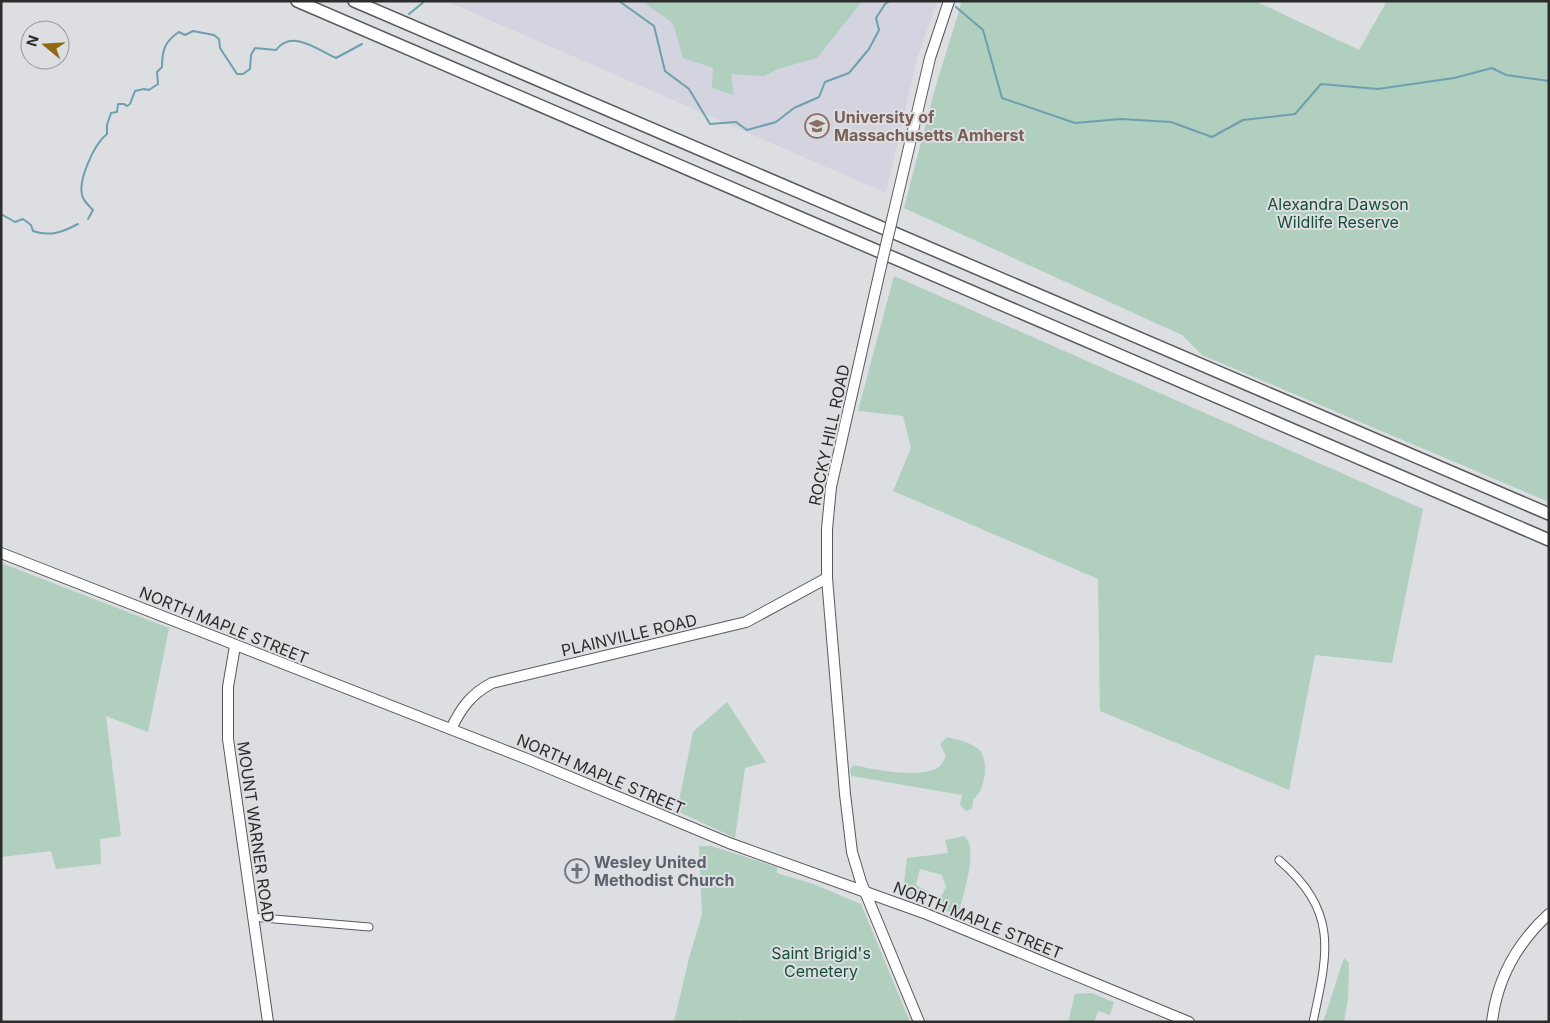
<svg xmlns="http://www.w3.org/2000/svg" width="1550" height="1023" font-family="Inter,sans-serif">
<style>
.built{fill:#d3d4e0}
.green{fill:#b0cfbf}
.lines{fill:none;stroke-linecap:round;stroke-linejoin:round}
.stream{stroke:#6e9faf;stroke-width:2}
.street-casing{stroke:#58595c;stroke-width:9}
.secondary-casing{stroke:#58595c;stroke-width:12}
.primary-casing{stroke:#58595c;stroke-width:14}
.street{stroke:#fff;stroke-width:7}
.secondary{stroke:#fff;stroke-width:10}
.primary{stroke:#fff;stroke-width:11}
.secondary-bridge-casing{stroke:#58595c;stroke-width:12;stroke-linecap:butt}
.secondary-bridge{stroke:#fff;stroke-width:10}
.labels{text-anchor:middle;stroke-width:4;stroke-linejoin:round;paint-order:stroke}
.education-label{font-size:16px;font-weight:bold;fill:#785e54;stroke:#dddee2;text-anchor:start}
.park-label{font-size:16px;fill:#144e38;stroke:#dddee2}
.street-label{font-size:16px;fill:#2c2c2d;stroke:#dddee2}
.worship-label{font-size:16px;font-weight:bold;fill:#5b616d;stroke:#dddee2;text-anchor:start}
</style>
<rect width="100%" height="100%" fill="#dddee2"/>
<path class="built" d="M446,1H937L917,59L886,193Z"/>
<path class="green" d="M641,1H860V4L817,58L778,69L764,76L731,74L734,95L712,88L713,68L683,58L673,23Z
M962,1H1255L1359,50L1387,1H1549V502L1202,355L1182,335L904,208L934,92Z
M894,276L1423,509L1392,663L1315,655L1289,790L1100,711L1098,579L893,491L911,448L903,416L858,411Z
M1,563L169,628L148,732L106,716L121,836L100,839L101,864L56,869L51,851L1,857Z
M727,702L766,762L745,768L735,838L677,811L693,732Z
M947,737C957,740 968,741 977,748C991,758 985,791 973,800L972,809L966,811L960,805L962,795L851,776L850,769L854,765C874,770 913,777 933,770C941,767 943,762 946,756L940,744Z
M964,836C980,847 962,898 958,916L936,906L946,887L942,875L920,869L916,885L929,892L925,903L903,892L907,858L948,853L945,840Z
M699,846H711L777,867V873L813,884L861,904L910,1022H739L740,1016L738,1022H674L689,958L702,915Z
M1344,958L1349,963L1348,998L1344,1022H1323Z
M1091,993L1114,1002L1110,1015L1098,1011L1094,1022H1068L1075,994Z"/>
<g class="lines">
<path class="stream" d="M619,1L654,26L665,71L689,89L710,124L736,122L747,130L776,122L794,108L819,97L825,82L849,73L869,49L879,30L876,18L885,4L890,1
M956,7L983,30L1002,98L1075,123L1121,119L1171,122L1212,137L1243,120L1295,114L1321,84L1378,89L1454,78L1492,68L1506,75L1549,81
M409,14L425,1
M1,214L15,222L23,219L31,225L33,231C50,237 63,232 78,224
M88,219L93,210C90,207 85,202 83,198C76,182 95,143 107,134V125L111,113L117,112L118,104H124L127,106L130,104L135,91L144,89L149,90L158,84L157,72L162,67C162,50 165,41 179,32L185,35L193,31L214,35L219,39L220,48L237,74H243L250,69L251,55L255,48L276,50C292,29 316,49 336,58L362,44"/>
<g class="street-casing">
<path id="street" d="M1279,860C1339,912 1328,952 1313,1022
M252,917L369,927"/>
</g>
<g class="secondary-casing">
<path id="secondary" d="M891,224L930,58L949,1
M881,266L831,487L827,529V578L845,794L852,852L861,882L919,1022
M1,553L527,759L729,843L924,913L1189,1022
M235,646L228,687V739L268,1022
M451,729C461,708 471,694 492,683L746,622L827,578
M1492,1022C1497,979 1517,943 1549,914"/>
</g>
<g class="primary-casing">
<path id="primary" d="M297,1L1549,540
M354,1L1549,514"/>
</g>
<use href="#street" class="street"/>
<use href="#secondary" class="secondary"/>
<use href="#primary" class="primary"/>
<g class="secondary-bridge-casing">
<path id="secondary-bridge" d="M881,266L891,224"/>
</g>
<use href="#secondary-bridge" class="secondary-bridge"/>
</g>
<defs>
<g id="university-ring" transform="scale(1.25)"><circle r="9.5" fill="#dddee2" stroke="#8d6e63" stroke-width="1.5"/><path d="M0-5L7-2L0 1L-7-2ZM-4 1L0 2.5L4 1V4Q0 6-4 4Z" fill="#8d6e63"/></g>
<g id="church-ring" transform="scale(1.25)"><circle r="9.5" fill="#dddee2" stroke="#6b7280" stroke-width="1.5"/><path d="M-1.2-6h2.4v3.5h3.3v2.4h-3.3V6h-2.4V-.1h-3.3v-2.4h3.3Z" fill="#6b7280"/></g>
</defs>
<g fill-rule="evenodd">
<use href="#university-ring" x="817" y="126"/>
<use href="#church-ring" x="577" y="871"/>
</g>
<g class="labels">
<g class="education-label">
<text x="834" y="123">University of<tspan x="834" dy="18">Massachusetts Amherst</tspan></text>
</g>
<g class="park-label">
<text x="1338" y="210">Alexandra Dawson<tspan x="1338" dy="18">Wildlife Reserve</tspan></text>
<text x="821" y="959">Saint Brigid's<tspan x="821" dy="18">Cemetery</tspan></text>
</g>
<g class="street-label">
<text transform="translate(829 435) rotate(-78)" y="6">ROCKY HILL ROAD</text>
<text transform="translate(224 625) rotate(22)" y="6">NORTH MAPLE STREET</text>
<text transform="translate(629 635) rotate(-13)" y="6">PLAINVILLE ROAD</text>
<text transform="translate(601 774) rotate(23)" y="6">NORTH MAPLE STREET</text>
<text transform="translate(256 832) rotate(82)" y="6">MOUNT WARNER ROAD</text>
<text transform="translate(978 920) rotate(22)" y="6">NORTH MAPLE STREET</text>
</g>
<g class="worship-label">
<text x="594" y="868">Wesley United<tspan x="594" dy="18">Methodist Church</tspan></text>
</g>
</g>
<rect width="1550" height="1023" fill="none" stroke="#2c2c2d" stroke-width="5"/>
<g transform="translate(45 45) rotate(288)"><circle r="24" fill="#dddee2" stroke="#96979a"/>
<path d="M0-4L9 19L0 12L-9 19Z" fill="#926912"/>
<text y="-8" font-size="14" font-weight="bold" text-anchor="middle" fill="#2c2c2d">N</text>
</g>
</svg>
